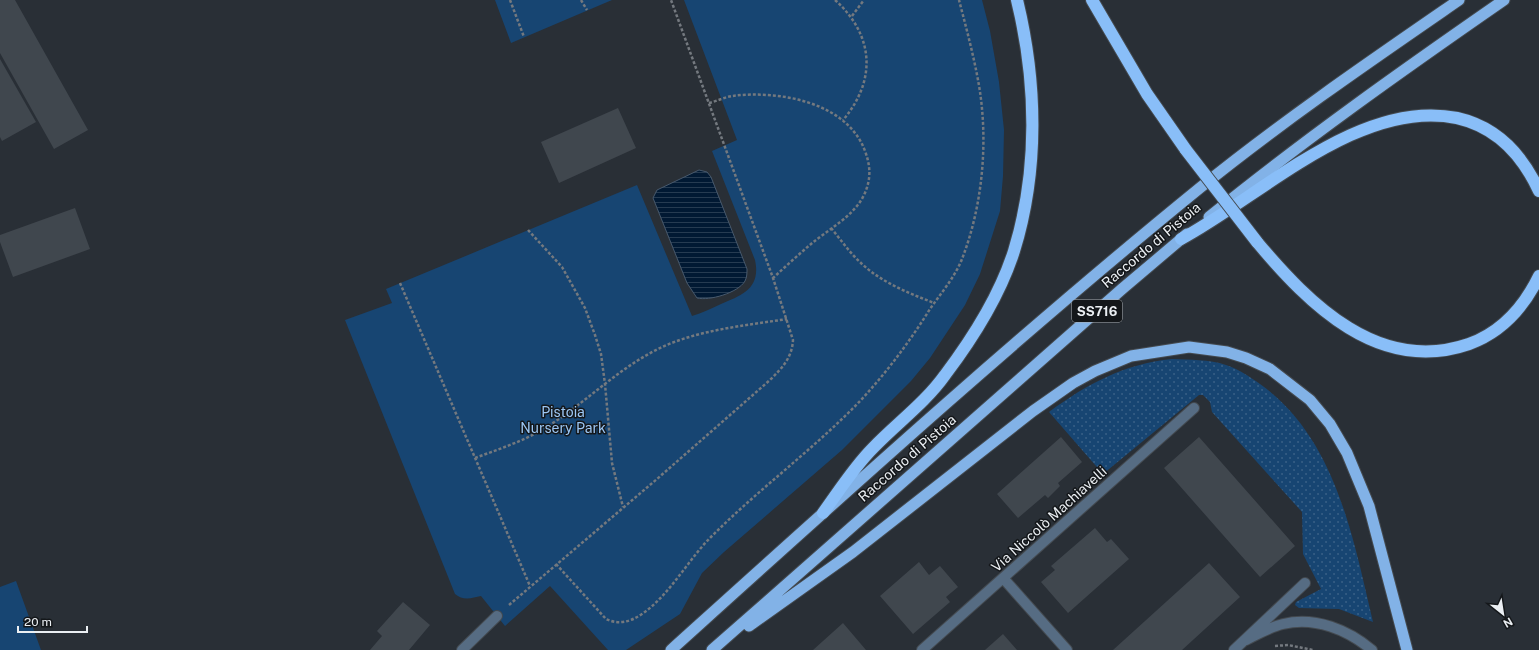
<svg xmlns="http://www.w3.org/2000/svg" width="1539" height="650" font-family="'Public Sans',sans-serif">
<style>
.grass{fill:url(#grass-dots)}
.green{fill:#174572}
.water{fill:url(#water-rules);stroke:#47596d}
.building{fill:#40474e}
.lines{fill:none;stroke-linecap:round;stroke-linejoin:round}
.minor-casing{stroke:#444a50;stroke-width:12}
.trunk-casing{stroke:#444a50;stroke-width:13}
.motorway-casing{stroke:#444a50;stroke-width:14}
.path{stroke:#74797f;stroke-width:2.5;stroke-dasharray:3 2;stroke-linecap:butt}
.minor{stroke:#566c83;stroke-width:10}
.trunk{stroke:#82b2e7;stroke-width:11}
.motorway{stroke:#89bef8;stroke-width:12}
.motorway-bridge-casing{stroke:#444a50;stroke-width:14;stroke-linecap:butt}
.motorway-bridge{stroke:#89bef8;stroke-width:12}
.labels{text-anchor:middle;stroke-width:3;stroke-linejoin:round;paint-order:stroke}
.shield{fill:#14171a;stroke:#aaaeb2;stroke-width:1}
.shield-label{font-size:13px;font-weight:bold;fill:#ebeff3}
.street-label{font-size:14px;fill:#ebeff3;stroke:#14171a}
.park-label{font-size:14px;fill:#9dc7f4;stroke:#14171a}
</style>
<defs>
<pattern id="grass-dots" width="8" height="8" patternUnits="userSpaceOnUse"><rect width="8" height="8" fill="#174572"/><path d="M2 2h.1M6 6h.1" fill="none" stroke="#396087" stroke-width="1.8" stroke-linecap="round"/></pattern>
<pattern id="water-rules" width="6" height="5" patternUnits="userSpaceOnUse"><rect width="6" height="5" fill="#011933"/><path d="M0 2.5h6" fill="none" stroke="#263b51"/></pattern>
</defs>
<rect width="100%" height="100%" fill="#292f36"/>
<path class="grass" d="M1172,359C1190,360 1209,359 1226,365C1239,369 1250,377 1260,384C1336,438 1353,538 1373,622L1339,609L1299,608L1295,605L1296,602L1321,589L1303,554L1302,512L1212,412L1210,402L1203,395H1199L1103,474L1049,412C1087,384 1124,364 1172,359Z"/>
<path class="green" d="M495,0H612L511,43Z
M684,0H982L990,31L999,82L1004,130L1003,176L1000,211L980,274L965,305L930,358L911,381L842,450L724,552L702,573L680,614L626,650H608L550,586L505,626L481,596C472,598 463,601 455,594L345,320L392,303L386,289L637,185L692,316C702,313 712,308 721,304C743,295 761,288 755,260L712,151L737,140Z
M16,581L41,650H0V587Z"/>
<path class="water" d="M699,170L707,172L711,177L747,269C747,273 747,277 745,281C738,293 709,301 697,298L687,283L653,198L657,190Z"/>
<path class="building" d="M0,0H15L88,130L54,149L0,53Z
M0,59L36,122L2,141L0,137Z
M618,108L636,148L559,183L541,142Z
M75,208L90,249L13,277L0,242V235Z
M1061,437L1082,462L1058,483L1060,486L1048,498L1045,495L1018,518L997,494Z
M1199,437L1295,546L1260,577L1164,468Z
M1095,528L1107,542L1111,539L1129,559L1068,613L1041,582L1055,570L1051,566Z
M919,562L929,575L940,566L958,587L946,597L950,602L913,634L880,596Z
M1209,563L1240,597L1182,650H1113Z
M403,602L430,625L409,650H370L382,636L377,631Z
M843,623L866,650H813Z
M1003,634L1017,650H985Z"/>
<g class="lines">
<g class="minor-casing">
<path id="minor" d="M1003,578L1067,650
M1246,640C1258,634 1270,627 1283,624C1315,616 1348,630 1372,650
M462,650L497,616
M922,650L1194,408
M1234,650L1305,583"/>
</g>
<g class="trunk-casing">
<path id="trunk" d="M1209,217C1304,140 1403,70 1504,0
M749,626L853,552L1033,411L1073,383L1095,371L1131,356L1189,347L1227,352L1246,358L1270,369L1310,400L1330,424L1347,453L1369,506L1407,650
M671,650C845,493 1019,335 1201,187C1284,120 1372,60 1459,0
M712,650L1122,289L1187,234"/>
</g>
<g class="motorway-casing">
<path id="motorway" d="M1092,0L1147,94L1186,150
M1181,239C1261,196 1360,98 1457,118C1497,127 1522,154 1539,191
M1257,242C1309,304 1379,375 1469,344C1502,332 1524,307 1539,276
M823,513C839,491 854,467 873,448C897,423 925,403 945,375C973,338 1000,295 1014,251C1039,170 1037,82 1017,0"/>
</g>
<path class="path" d="M510,0L524,37
M581,0L587,10
M835,0C874,35 877,80 843,120
M852,16L864,0
M709,103C717,101 725,97 732,96C779,90 847,102 865,151C871,167 871,180 864,195C854,216 829,229 811,244C798,255 785,267 773,278
M831,228C841,240 850,253 861,263C882,283 909,293 934,303
M528,230L562,267L585,308L595,335L601,354L605,384L612,463L623,507
M400,283L530,586
M475,458C499,449 524,441 545,428C583,405 614,372 654,351C694,330 743,326 787,319
M556,564L606,619C619,625 630,622 642,614C671,594 688,559 713,535C760,488 815,448 861,400C887,372 910,341 930,309C941,293 955,277 962,259C983,205 989,138 978,80C973,53 966,27 959,0
M509,605L657,479L770,380C782,368 792,358 793,340L773,278L671,0
M1275,646L1288,645L1313,650"/>
<use href="#minor" class="minor"/>
<use href="#trunk" class="trunk"/>
<use href="#motorway" class="motorway"/>
<g class="motorway-bridge-casing">
<path id="motorway-bridge" d="M1186,150L1257,242"/>
</g>
<use href="#motorway-bridge" class="motorway-bridge"/>
</g>
<g class="labels">
<rect class="shield" x="1072" y="300" width="50" height="22" rx="3"/>
<g class="shield-label">
<text x="1097" y="316">SS716</text>
</g>
<g class="street-label">
<text transform="translate(1151 245) rotate(-40)" y="5">Raccordo di Pistoia</text>
<text transform="translate(907 458) rotate(-41)" y="5">Raccordo di Pistoia</text>
<text transform="translate(1049 519) rotate(-42)" y="5">Via Niccolò Machiavelli</text>
</g>
<g class="park-label">
<text x="563" y="417">Pistoia<tspan x="563" dy="16">Nursery Park</tspan></text>
</g>
</g>
<g transform="translate(1503 614) rotate(150)" stroke="#14171a" stroke-width="3" paint-order="stroke">
<path d="M0-3L7 15L0 10L-7 15Z" fill="#ebeff3"/>
<text y="-6" font-size="11" font-weight="bold" text-anchor="middle" fill="#ebeff3">N</text>
</g>
<path d="M18 626v6h69v-6" fill="none" stroke="#ebeff3" stroke-width="2"/>
<text x="24" y="626" font-size="12" fill="#ebeff3" stroke="#14171a" stroke-width="3" paint-order="stroke">20 m</text>
</svg>
